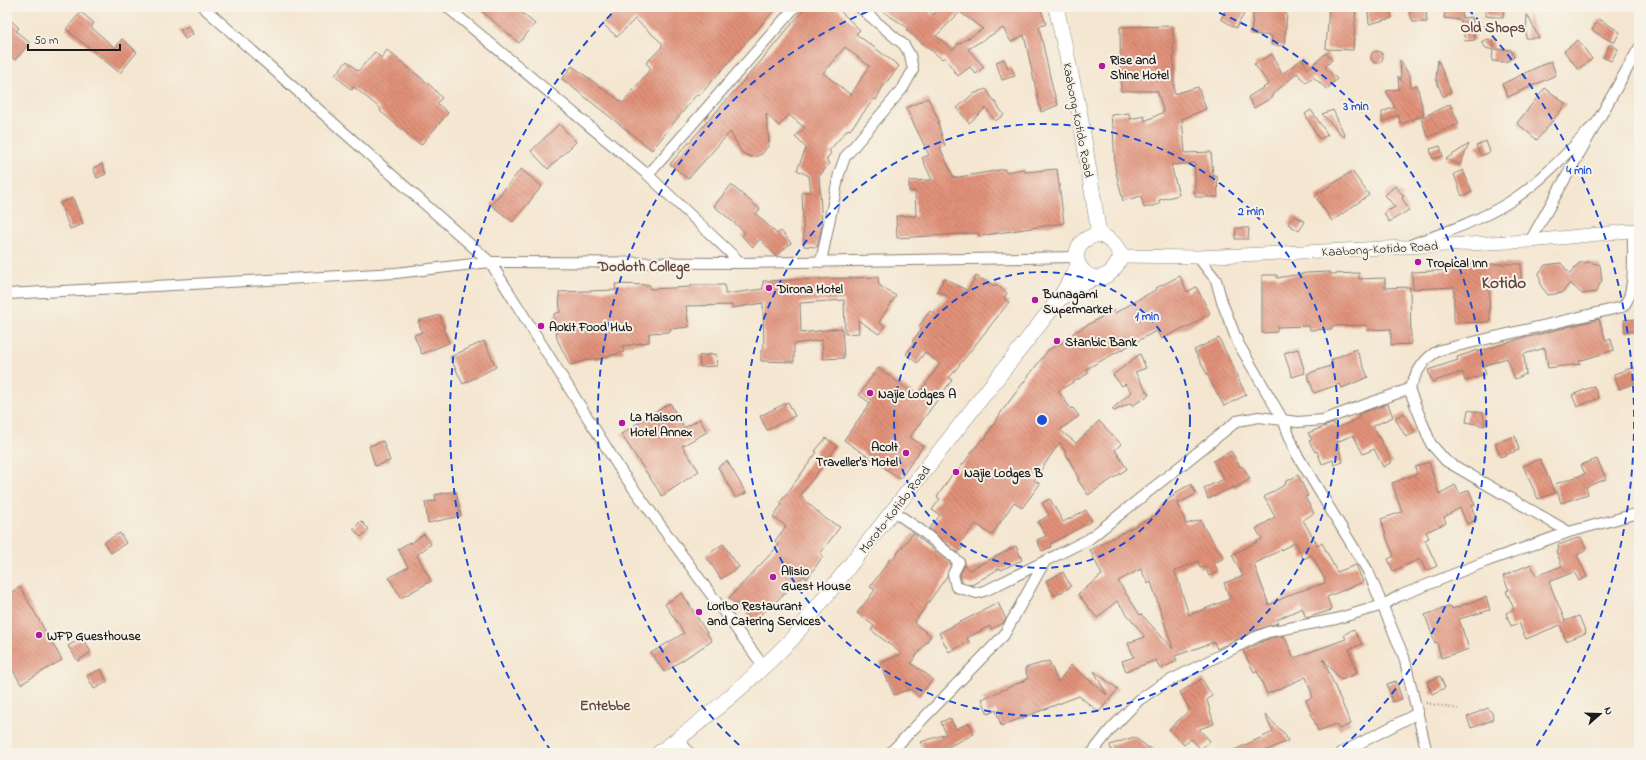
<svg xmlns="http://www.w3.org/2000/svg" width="1646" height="760" font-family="'Indie Flower',sans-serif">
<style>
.building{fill:url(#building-back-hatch);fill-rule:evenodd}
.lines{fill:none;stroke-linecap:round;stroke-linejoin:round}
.minor-casing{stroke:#888176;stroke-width:12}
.tertiary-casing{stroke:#888176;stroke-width:14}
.secondary-casing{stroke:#888176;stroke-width:16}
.path{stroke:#888176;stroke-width:2;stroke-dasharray:1 3;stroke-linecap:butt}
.minor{stroke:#fff;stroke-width:10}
.tertiary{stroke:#fff;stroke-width:13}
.secondary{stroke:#fff;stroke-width:15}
.ring{fill:none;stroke:#1d4ed8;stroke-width:2;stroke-dasharray:7 5}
.poi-dot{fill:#b5179e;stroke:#f7f3e8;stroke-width:1.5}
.labels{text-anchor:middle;stroke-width:4;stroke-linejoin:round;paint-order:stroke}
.poi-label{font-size:13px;font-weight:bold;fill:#1c1c1c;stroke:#f7f3e8;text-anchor:start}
.street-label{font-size:13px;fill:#1c1c1c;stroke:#f7f3e8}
.quarter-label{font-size:15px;font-weight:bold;fill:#61453d;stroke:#f7f3e8}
.district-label{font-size:17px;font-weight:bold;fill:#61453d;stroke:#f7f3e8}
.centre{fill:#1d4ed8;stroke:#f7f3e8;stroke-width:2}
.ring-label{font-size:12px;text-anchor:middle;font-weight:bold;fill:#1d4ed8;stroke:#f7f3e8;stroke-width:4;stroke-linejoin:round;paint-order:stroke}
</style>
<defs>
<pattern id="building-back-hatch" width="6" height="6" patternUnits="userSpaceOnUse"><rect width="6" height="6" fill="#e19179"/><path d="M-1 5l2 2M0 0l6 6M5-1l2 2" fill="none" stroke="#b67662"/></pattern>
</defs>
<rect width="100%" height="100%" fill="#f7f3e8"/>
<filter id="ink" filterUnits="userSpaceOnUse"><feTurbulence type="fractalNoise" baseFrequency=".025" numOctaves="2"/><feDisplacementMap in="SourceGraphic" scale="8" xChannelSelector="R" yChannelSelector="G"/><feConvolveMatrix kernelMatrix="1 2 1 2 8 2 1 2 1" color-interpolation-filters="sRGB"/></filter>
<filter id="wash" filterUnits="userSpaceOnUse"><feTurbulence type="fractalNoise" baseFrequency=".012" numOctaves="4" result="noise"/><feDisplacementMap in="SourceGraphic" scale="16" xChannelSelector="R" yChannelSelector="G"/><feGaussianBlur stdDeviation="0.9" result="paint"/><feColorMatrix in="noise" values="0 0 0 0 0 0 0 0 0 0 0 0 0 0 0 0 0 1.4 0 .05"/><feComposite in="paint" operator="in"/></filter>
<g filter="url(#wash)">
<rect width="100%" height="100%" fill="#f4e6d0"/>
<g id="blocks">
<path class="building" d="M477,7H515L535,24L519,43Z
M620,7H777L699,96L697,94L652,150L562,79L572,66L623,103L651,68L646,63L662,47L661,46L663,44L635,19L617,37L603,24Z
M806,7H836L860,30L856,34L899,66L882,88L876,100L874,99L850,130L848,129L829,151L831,153L826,160L829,163L819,177L822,225L817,247L804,246L802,192H811L809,176L797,170L806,148L795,137L805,128L789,115L779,126L766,114L769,141L768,146L762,154L757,156L752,157L742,153L730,132L688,179L670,164L761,61ZM845,47L869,66L851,95L823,73Z
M876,7H926L933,15L940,7H1040L1046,24L1039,27L1053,90L1058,105L1041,112L1024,35L1011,42L1003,28L968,49L984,67L976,74L970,67L958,76L944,57L942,59L906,30L908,28ZM960,12L983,29L957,45L953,50L936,36Z
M1227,7H1248L1236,28L1221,19Z
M1254,7H1285V14H1287L1284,46L1271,45L1272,36L1251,34Z
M1329,7H1356L1353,50L1326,49Z
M1383,7H1389L1392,18L1369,24L1368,12Z
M1446,7H1463L1462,18L1472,17L1475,40L1465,41L1461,20L1444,18Z
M1486,7H1504L1503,18L1486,16Z
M1426,8L1427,22H1413L1408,9Z
M81,12L94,23L91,27L115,48L122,39L137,52L120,73L66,29Z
M1527,14L1539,38H1526Z
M7,17L19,28L16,31L30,43L15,60L7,53Z
M1599,19L1620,32L1614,43L1592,30Z
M189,26L193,34L185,39L180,30Z
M1173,26L1174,94L1198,87L1206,109L1182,119L1185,153L1211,152L1213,176H1217L1218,197H1195V163L1171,165L1179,195L1159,200L1160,204L1144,208L1141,196L1123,201L1115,168L1113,126H1112L1111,115L1129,113L1130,119L1144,116L1145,121L1164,112L1157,91H1121L1120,27Z
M1488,39L1493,42L1494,49L1511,50L1514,57L1506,62L1492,61L1493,50L1486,48L1481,42Z
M1578,40L1592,59L1578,69L1564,51Z
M1610,44L1618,49L1611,61L1603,57Z
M387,50L432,87L442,98L437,103L448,113L421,145L380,111L381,109L354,87L351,90L335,75L347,61L358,71L375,52L381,58Z
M1371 57a6 6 0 1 1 12 0a6 6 0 1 1-12 0Z
M1326,53L1332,60L1325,67L1337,79L1327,89L1313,77L1306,83L1297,73L1272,95L1273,97L1254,108L1248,97L1269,84L1254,64L1272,54L1282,74L1302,59L1308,69Z
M1004,59L1008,68L1011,67L1015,76L1002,80L996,62Z
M1400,60L1410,76L1411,87L1417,85L1424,115L1401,124L1398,115L1382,122V112L1395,107L1386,91L1399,89L1398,76L1401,81Z
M1438,60L1451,92L1443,97L1436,79Z
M1551,61L1556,75L1508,97L1502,84L1523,74L1525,77V73Z
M1545,88L1566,104L1537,140L1517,123Z
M986,89L1004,115L995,121L986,108L969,123L957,108L973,94Z
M928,98L939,121L938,123L945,146L940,148L954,178L1005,169V172L1024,169L1025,172L1057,169L1064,223L979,236L978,233L897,238L896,216H916L915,191H909V181L932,180L922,158L929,155L906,108Z
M1450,104L1459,124L1428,137L1421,118Z
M1311,110L1328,135L1319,139L1305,114Z
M1333,110L1345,136L1344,137L1322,114Z
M559,124L576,142L548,169L531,151Z
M1486,141L1490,152L1481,156L1476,146Z
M1469,144L1460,165L1446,159Z
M1440,146L1443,156L1433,159L1430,149Z
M102,164L106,174L97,178L93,168Z
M521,169L542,186L513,222L491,205Z
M1463,170L1472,192L1462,196L1454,174Z
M1352,171L1369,195L1332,221L1315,196Z
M731,185L760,209L756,214L777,234L781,231L791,243L776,256L760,239L753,247L742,236L745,232L714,206Z
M1395,186L1404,196L1402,198L1409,210L1389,222L1384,213L1395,207L1385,195Z
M73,198L83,224L70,229L60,203Z
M1294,215L1305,222L1299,231L1288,224Z
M1236,228H1249L1248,239H1235Z
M1590,262L1600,265L1602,280L1596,292L1582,294L1570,283L1562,293L1548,295L1541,286L1539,273L1545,265L1561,263L1570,274L1579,263Z
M1453,264H1521V284L1489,285L1490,322L1454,323V287L1413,289L1412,272L1453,270Z
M1330,272V274L1359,273V279L1385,278V288L1410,287L1411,344L1391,345V329L1367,330L1366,325L1332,326V329L1310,330L1309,326L1277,327V332L1262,333V275H1277V278L1307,273Z
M976,276L994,286L996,284L1007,293L1004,298L1009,302L949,378L952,380L910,437L923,446L900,479L844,440L870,403L859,395L878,368L917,396L940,364L925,352L917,363L906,354L914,343L912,341L922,329L919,326L930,311L933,313L947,296L937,291L944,278L968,291Z
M1180,276L1187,292L1196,287L1210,313L1189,327L1177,331L1162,339L1156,331L1086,369L1089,373L1058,391L1071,409L1073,408L1079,416L1060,430L1076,443L1099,421L1121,444L1115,450L1127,469L1088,495L1078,480L1079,479L1060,442L1034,480L1040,484L1022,508L1014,502L992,535L976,524L960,543L964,546L958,553L929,529L940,515L932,510L940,499L937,497L955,470L957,472L982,439L984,440L1002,411L1048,350L1075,336L1073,333L1114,310L1115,313L1157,289L1156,288Z
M878,277L879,285L896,296L879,322L885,326L879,334L858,320L859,333L845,334L844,300L800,303L801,333L842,328L844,358L823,359L822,340L794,344V362L761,361V350H764L763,303L732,308V305L686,306L689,327L670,329V332L649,333V342L622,346L624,352L595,360L594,358L570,365L557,339L554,314L560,312L559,292L616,290L615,284L650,285V289L691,287V285H725V294L763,289V281Z
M440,315L444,328H443L449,343L422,354L414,335L422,332L418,321Z
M1599,319L1606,341L1611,339L1614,350L1579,361L1580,364L1548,368L1545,348L1524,354L1526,374L1515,379L1507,358L1483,366L1486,374L1465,381L1462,372L1432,382L1428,370L1458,360L1457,357L1478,350V352L1528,336V337Z
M1639,319V331L1625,332L1624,320Z
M1219,338L1246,395L1224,406L1194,350Z
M484,341L496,367L463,384L450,357Z
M1298,349L1305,373L1292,377L1284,353Z
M1356,349L1368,377L1342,388L1340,384L1314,393L1307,374L1333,365L1331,360Z
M716,354L717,366L700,367L699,356Z
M1140,354L1146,368L1135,372L1149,395L1132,406L1131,403L1114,411L1112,409L1132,392L1125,384L1122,386L1113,375Z
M1634,367L1639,382L1619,389L1614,374Z
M1594,386L1599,398L1577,407L1572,395Z
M788,402L795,416L767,430L760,416Z
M670,403L684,428L700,419L707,432L682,446L699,471L662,496L621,434Z
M1388,404L1393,417L1373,426L1392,462L1383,467L1374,449L1363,454L1353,435L1337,442L1343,462L1334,465L1333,460L1322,464L1317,451L1315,452L1309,441L1312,440L1308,433L1334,423L1337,428L1360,418L1358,414Z
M1468,410L1483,413L1485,426L1466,422Z
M1404,413L1415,433L1406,437L1395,418Z
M1515,436L1519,450L1500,457L1495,443Z
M826,438L837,446L800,496L826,519L840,527L820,554L823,556L807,579L804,576L753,622L740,606L739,607L729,598L779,545L775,541L786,526L773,517L782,504L780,503L817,452L815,451Z
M383,441L390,461L375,466L369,446Z
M1231,451L1240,467L1242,466L1250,479L1235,488L1234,487L1208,499L1204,488L1224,479L1213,461Z
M1540,459L1555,493L1538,499L1523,466Z
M1597,459L1606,479L1586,487L1588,494L1561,503L1555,484L1585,474L1581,465Z
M727,461L746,493L736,498L718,467Z
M1429,462L1439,494L1455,485L1460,494L1469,490L1475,505L1471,506L1477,520L1467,524L1460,508L1444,517L1446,523L1426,532L1429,538L1425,540L1437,566L1426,571L1420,559L1393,571L1388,559L1394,556L1387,539L1381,519L1402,512L1392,483L1417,474L1415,467Z
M1298,475L1308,496L1305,497L1314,513L1303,520L1318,546L1322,543L1337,572L1356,565L1363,582L1327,597L1332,610L1306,618L1302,608L1276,620L1278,623L1253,631L1217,649L1214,642L1175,656L1177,661L1160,669L1156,660L1126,671L1122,661L1134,657L1128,643L1145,637L1117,601L1097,618L1078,594L1102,575L1090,550L1156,515L1168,499L1174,496L1173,494L1191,484L1196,494L1179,503L1177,501L1186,524L1201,520L1204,528L1224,558L1214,563L1218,572L1209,576L1205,566L1200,568L1198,561L1175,571L1189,615L1230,599L1224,583L1243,576L1232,555L1262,539L1256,529L1275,517L1264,497L1286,484L1285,482ZM1296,542L1303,559L1312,555L1324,578L1325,583L1294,593L1269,605L1254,564ZM1141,569L1148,584L1151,582L1173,649L1141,614L1140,615L1118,581Z
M456,491L461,516L428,523L425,502L436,501L435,495Z
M1050,499L1063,522L1086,510L1092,521L1050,544L1051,547L1042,551L1037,540L1046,536L1038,522L1049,515L1042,503Z
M361,521L369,529L361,537L353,529Z
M120,533L126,543L111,553L104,542Z
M913,533L951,564L947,576L914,623L931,636L911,663L933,679L919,697L910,689L894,695L880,663L902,654L871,630L874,626L857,613L875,590L870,587L891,558L893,559Z
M424,534L431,544L417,555L431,581L401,598L389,578L408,567L398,549L410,542V544Z
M1581,537L1587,550L1577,555L1587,577L1579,581L1574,572L1549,582L1565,621L1579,616L1586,633L1566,641L1560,625L1526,639L1519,623L1511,626L1506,613L1514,609L1506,591L1509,590L1503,576L1531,564L1536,576L1562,566L1556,551L1559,550L1558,545Z
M723,544L739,567L721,579L706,556Z
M1016,546L1022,560L1001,570L1000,568L972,585L962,582L960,575L964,566L969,570Z
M1063,572L1071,587L1054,596L1046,581Z
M20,587L62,660L21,684L7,660V595Z
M682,593L712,641L664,672L651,653L684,633L665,604Z
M1486,597L1490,610L1459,619L1469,649L1441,658L1437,642L1435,643L1425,615L1451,606L1452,609Z
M998,603L1006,619L1003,623L991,629L990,626L967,638L969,642L949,652L939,633Z
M1353,629L1362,644L1349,649L1357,673L1341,680L1323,659L1351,724L1339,729L1336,724L1318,731L1306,700L1313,697L1306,677L1267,694L1257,671L1254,672L1243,651L1270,638L1284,636L1294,658L1346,639L1344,635Z
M82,638L91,652L78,661L68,646Z
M1049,661L1058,682L1071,665L1107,695L1094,671L1118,689L1099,712L1079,696L1001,726L996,710L988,714L982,699L1028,679L1025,668Z
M101,669L107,682L94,689L87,676Z
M1440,676L1445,688L1432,694L1427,682Z
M1202,679L1212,696L1207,700L1214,724L1199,729L1210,741L1201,749L1191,739L1184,745L1169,729L1190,710L1180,692Z
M1396,681L1402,699L1392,702L1387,684Z
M1488,708L1492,713L1493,720L1471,728L1467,717Z
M1265,715L1285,734L1288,741L1260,753H1228L1273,732Z
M950,718L956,729L969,723L974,734L944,749L931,753H924L921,742L946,734L941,722Z
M1134,737L1156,753H1112L1110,745Z"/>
</g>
</g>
<g filter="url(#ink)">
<use href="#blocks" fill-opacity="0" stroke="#888176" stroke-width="1"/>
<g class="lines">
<g class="minor-casing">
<path id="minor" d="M203,7L490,262L623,474L764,667
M447,7L648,175L741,263
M648,175L795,7
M1530,241L1639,48
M1413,244C1446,232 1481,220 1511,201C1542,181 1568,152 1594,125
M1198,257L1216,280L1222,302L1238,343L1283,420L1296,453L1368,571L1404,657L1427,753
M821,262L839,174L845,157L903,88L913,70L910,55L904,45L859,7
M7,294L396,273L490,262L741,263L1076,257
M1409,389L1431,444L1446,461L1569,532
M893,511L922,531L959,562L953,574L956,587L977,593L987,590L1089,539L1237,421L1259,417L1298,422L1323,420L1409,389C1417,372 1423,358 1440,350L1622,307C1637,297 1632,248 1633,230
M679,739L689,753
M890,753L1004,635L1045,561
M1092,753L1110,730L1139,700L1161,685L1256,637L1268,632L1336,619L1383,605L1399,596L1487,561L1569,532L1639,513
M1341,753L1418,713"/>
</g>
<g class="tertiary-casing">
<path id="tertiary" d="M1121,256L1198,257L1530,241L1639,230"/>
</g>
<g class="secondary-casing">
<path id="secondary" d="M1056,7L1080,115L1099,234
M1099,234C1111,240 1116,244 1121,256C1099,311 1047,246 1099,234Z
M1061,298L1093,278
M659,753C706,719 751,681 792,639L1060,298L1078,266"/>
</g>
<path class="path" d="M1426,703L1458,709"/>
<use href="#minor" class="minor"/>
<use href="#tertiary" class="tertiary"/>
<use href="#secondary" class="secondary"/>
</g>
</g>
<g class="ring">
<circle cx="1042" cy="420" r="148"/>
<circle cx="1042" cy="420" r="296"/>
<path d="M748 753A444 444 0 0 1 876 8M1208 8A444 444 0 0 1 1336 753"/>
<path d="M551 751A592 592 0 0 1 616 9M1468 9A592 592 0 0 1 1533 751"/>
</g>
<g class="poi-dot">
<circle cx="1102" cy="66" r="4"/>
<circle cx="1418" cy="262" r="4"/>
<circle cx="769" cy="288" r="4"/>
<circle cx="1035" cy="300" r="4"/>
<circle cx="541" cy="326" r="4"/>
<circle cx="1057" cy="341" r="4"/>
<circle cx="870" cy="393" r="4"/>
<circle cx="622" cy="423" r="4"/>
<circle cx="906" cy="453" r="4"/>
<circle cx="956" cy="472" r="4"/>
<circle cx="773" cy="577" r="4"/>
<circle cx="699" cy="612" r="4"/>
<circle cx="39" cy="635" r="4"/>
</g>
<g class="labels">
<g class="poi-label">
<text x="1110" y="64">Rise and<tspan x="1110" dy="15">Shine Hotel</tspan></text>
<text x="1426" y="267">Tropical Inn</text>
<text x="777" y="293">Dirona Hotel</text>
<text x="1043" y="298">Bunagami<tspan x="1043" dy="15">Supermarket</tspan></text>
<text x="549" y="331">Aokit Food Hub</text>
<text x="1065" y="346">Stanbic Bank</text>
<text x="878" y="398">Najie Lodges A</text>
<text x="630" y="421">La Maison<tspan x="630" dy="15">Hotel Annex</tspan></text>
<text x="898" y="451" text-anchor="end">Acolt<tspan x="898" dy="15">Traveller's Motel</tspan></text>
<text x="964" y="477">Najie Lodges B</text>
<text x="781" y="575">Alisio<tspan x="781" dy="15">Guest House</tspan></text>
<text x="707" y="610">Loribo Restaurant<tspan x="707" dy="15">and Catering Services</tspan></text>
<text x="47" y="640">WFP Guesthouse</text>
</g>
<g class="street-label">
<text transform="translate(1079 120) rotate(79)" y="5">Kaabong-Kotido Road</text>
<text transform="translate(1380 248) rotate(-3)" y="5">Kaabong-Kotido Road</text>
<text transform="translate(894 509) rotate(-52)" y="5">Moroto-Kotido Road</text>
</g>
<g class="quarter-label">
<text x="1493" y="32">Old Shops</text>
<text x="644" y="271">Dodoth College</text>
<text x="605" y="710">Entebbe</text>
</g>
<g class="district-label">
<text x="1504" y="288">Kotido</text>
</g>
</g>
<circle cx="1042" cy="420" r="6" class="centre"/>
<g class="ring-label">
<text x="1356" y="110">3 min</text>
<text x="1579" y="174">4 min</text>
<text x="1251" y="215">2 min</text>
<text x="1147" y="320">1 min</text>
</g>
<rect width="1646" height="760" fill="none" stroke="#f7f3e8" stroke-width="24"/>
<g transform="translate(1600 714) rotate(70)" stroke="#f7f3e8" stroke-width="3" paint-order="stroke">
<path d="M0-3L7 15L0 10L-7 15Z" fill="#1c1c1c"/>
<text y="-6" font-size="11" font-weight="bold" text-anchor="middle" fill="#1c1c1c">N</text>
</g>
<path d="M28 44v6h92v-6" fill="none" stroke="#1c1c1c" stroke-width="2"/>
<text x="34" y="44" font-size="12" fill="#1c1c1c" stroke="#f7f3e8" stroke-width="3" paint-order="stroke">50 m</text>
</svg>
